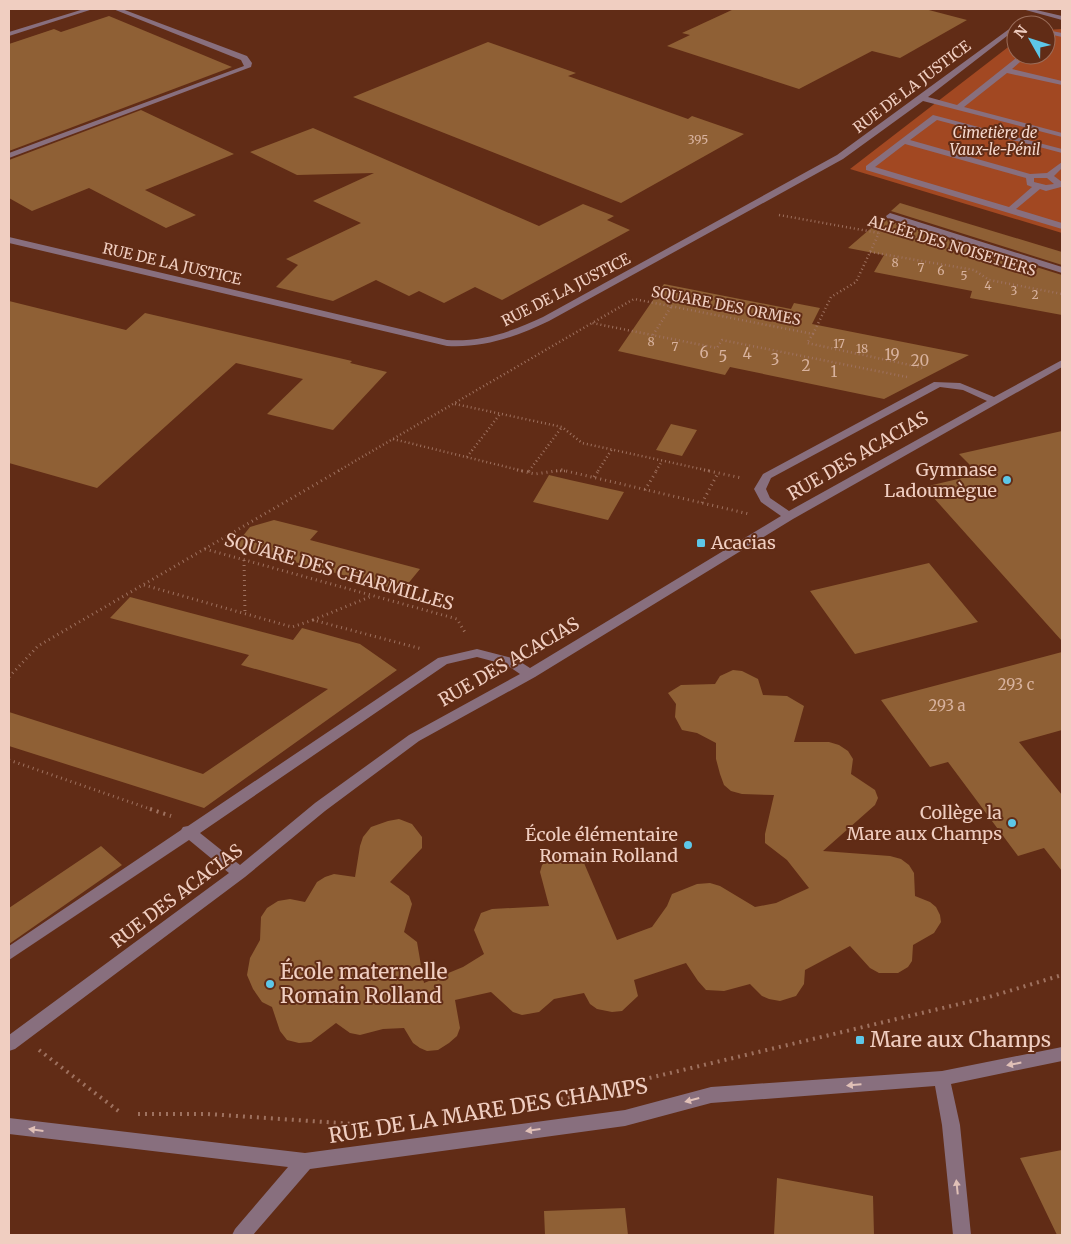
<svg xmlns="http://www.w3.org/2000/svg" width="1071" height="1244" font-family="Merriweather,serif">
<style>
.green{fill:#a24822}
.building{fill:#8f6035}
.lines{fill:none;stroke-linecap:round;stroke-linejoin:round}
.path-far2{stroke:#9e715f;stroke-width:2.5;stroke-dasharray:1 3;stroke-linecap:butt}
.path-far1{stroke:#9e715f;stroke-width:3;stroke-dasharray:1 4;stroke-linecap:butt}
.path{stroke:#9e715f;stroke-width:4;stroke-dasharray:2 5;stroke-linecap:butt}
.minor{fill:#886f7e;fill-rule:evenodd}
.oneway{fill:#e0c0b7}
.poi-dot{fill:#5dc7e8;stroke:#612c16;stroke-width:2}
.labels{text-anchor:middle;stroke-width:4;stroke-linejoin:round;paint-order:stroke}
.far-number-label{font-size:12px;fill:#d8b29e}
.far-street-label{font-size:15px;fill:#f0cec1;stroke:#612c16}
.far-park-label{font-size:15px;font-style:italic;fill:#f5d8cd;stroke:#612c16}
.number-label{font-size:15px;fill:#d8b29e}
.street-label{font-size:18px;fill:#f0cec1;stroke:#612c16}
.poi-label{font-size:18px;fill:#f0cec1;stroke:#612c16;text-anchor:end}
.near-poi-label{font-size:21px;fill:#f0cec1;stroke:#612c16;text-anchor:start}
.near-street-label{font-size:21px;fill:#f0cec1;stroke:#612c16}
</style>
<rect width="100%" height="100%" fill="#612c16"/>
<path class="green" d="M1062,29V233L850,169L1016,41V55H1046V30Z"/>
<path class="building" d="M734,9H925L967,20L900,58L872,51L799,89L667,46L690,35L682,33Z
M109,16L232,67L9,151V44L54,29L61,32Z
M488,42L576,73L568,76L688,119L692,116L744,134L621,203L353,97Z
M141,110L234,154L145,190L196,215L166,228L89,188L32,211L9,198V160Z
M313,128L539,226L583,204L614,216L607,220L630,230L502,300L475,287L444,303L419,291L409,296L376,280L333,301L276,287L298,265L286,259L361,223L313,201L374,173L297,175L250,152Z
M900,203L1062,252V265L891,211Z
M884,217L886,220L1062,275V315L970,298L972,291L874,272L884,255L848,248Z
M664,284L791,309L794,303L820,308L812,324L969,355L884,399L730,367L725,375L618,351Z
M9,301L126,330L145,313L352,361L350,363L387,372L333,430L267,414L303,379L236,363L97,488L9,463Z
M671,424L697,430L682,456L656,450Z
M1062,431V641L924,487L979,474L959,454Z
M549,475L570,480L624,492L608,520L533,502Z
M274,520L318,531L310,540L420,569L402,591L235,546L250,527Z
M929,563L978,622L855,654L810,591Z
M130,597L293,640L302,628L360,644L397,670L204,808L9,746V712L203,774L328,689L241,665L249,655L110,618Z
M1062,652V730L1019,742L1062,795V871L1044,848L1018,856L948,762L930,767L881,700Z
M733,670L742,671L758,679L763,695L787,696L804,706L794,742H829L839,745L848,751L853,759L851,774L875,790L878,798L875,805L823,851L890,856L901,859L909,865L914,873L915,896L930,902L936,907L940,915L941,922L934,933L913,945L912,961L908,967L898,973H879L870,968L850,946L805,970L804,984L796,996L780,1001L769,999L762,996L750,984L724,991L706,990L698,981L686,963L634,980L638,996L622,1011L612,1012L597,1009L590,1004L584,993L554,999L539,1012L522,1015L513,1012L491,992L455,1000L460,1028L457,1036L449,1043L438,1050L427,1051L420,1048L413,1043L404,1028L383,1029L360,1035L350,1033L336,1023L311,1042L299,1043L287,1040L280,1031L272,1007L262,1002L253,989L247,975L250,958L260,940L261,917L267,908L278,901L290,899L305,902L317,882L325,877L334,874L355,877L360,846L363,837L371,827L388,821L399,819L412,824L422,837V848L390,882L409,896L412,904L404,932L417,942L424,983L463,967L484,954L474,930L481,913L492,909L549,906L540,872L542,865L555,855L566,854L574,856L584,863L617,940L652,927L667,906L672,894L697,884L710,883L720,886L755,907L776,903L809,888L787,860L765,843V834L774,795L742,794L731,791L724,785L720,774L716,759V743L697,733L682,730L675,717L676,704L668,693L681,685L715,684L720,676Z
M101,846L122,865L9,944V908Z
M1062,1150V1235H1057L1020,1158Z
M777,1178L873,1196L874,1235H774Z
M625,1208L628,1235H545L544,1211Z"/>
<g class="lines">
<path class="path-far2" d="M779,215L879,233
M870,252L974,270L989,280L1062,294
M813,334L831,297L856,282L879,233
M653,335L671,307
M907,377L722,340L717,348L592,323L634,299L813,334L807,343L924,368
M455,404L562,427L582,443L710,471
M393,439L523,471
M467,457L500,414
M338,471L592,323
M529,471L562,427
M556,471H566
M598,471L612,449
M656,471L662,461"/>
<path class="path-far1" d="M517,470L535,474L562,470L749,514
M704,470L742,478
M528,472L530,470
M594,477L599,470
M645,490L657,470
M702,503L718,473
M205,549L457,619L466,634
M244,560L245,614
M144,585L292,627L313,620L422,649
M313,620L372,596
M9,677L38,646L340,470
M9,760L153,810"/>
<path class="path" d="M150,809L171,816
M39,1050L121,1113
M561,1099L989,997L1062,975
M138,1114H208L369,1125"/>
<path class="minor" d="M84,9H93L9,36V32Z
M113,9H122L247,56L252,63L251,67L9,158V153L244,66L241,60Z
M1022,9H1032L1062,16V20Z
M1016,24L1019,25H1016V29L928,97L957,105L1020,55H1028L1012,69L1062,81V85L1007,73L964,107L1062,133V137L923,101L843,159L549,321C516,337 484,348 447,346L9,243V237L447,340C482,342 511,332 543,317L837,155Z
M1052,31L1062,33V37L1053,35L1046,39V34Z
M933,115L1062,149V153L937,120L910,140L1030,174L1047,173L1062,162V168L1054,176L1062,182L1061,187L1046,191L1040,189L1016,209L1062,223V229L866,170V166ZM905,144L1026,178L1027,185L1032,187L1009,207L875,167ZM1034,178H1047L1054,184L1046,185L1034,182Z
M890,213L1062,267V273L887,218L886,216Z
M1062,360V367L793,519L535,677L419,741L325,811L245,877L15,1049L9,1051V1035L229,873L189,840L9,960V946L181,830L183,827L188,826L438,658L477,649L516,659L530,668L781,516L761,502L754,489L763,474L934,382L960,383L994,397ZM940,387L963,390L987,401L789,511L770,498L766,489L771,478ZM477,657L507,665L520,674L409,735L315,803L240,865L200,833L447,664Z
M1062,1047V1061L951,1084L960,1125L971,1235H953L942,1125L935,1086L711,1103L625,1126L310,1169L253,1235H232L235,1229L288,1167L9,1134V1118L305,1153L625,1110L711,1087L942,1071Z"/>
</g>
<defs><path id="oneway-solid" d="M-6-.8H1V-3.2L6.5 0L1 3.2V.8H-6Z" transform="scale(1.25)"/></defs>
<g class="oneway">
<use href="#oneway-solid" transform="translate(1014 1064) rotate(169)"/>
<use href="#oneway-solid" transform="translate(854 1085) rotate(175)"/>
<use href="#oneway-solid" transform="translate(692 1100) rotate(165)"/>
<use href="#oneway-solid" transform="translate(36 1130) rotate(-172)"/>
<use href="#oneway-solid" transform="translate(533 1130) rotate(172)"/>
<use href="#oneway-solid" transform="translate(957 1187) rotate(-96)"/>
</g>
<g class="poi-dot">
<circle cx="1007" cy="480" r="5"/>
<rect x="696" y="538" width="10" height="10" rx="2.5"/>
<circle cx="1012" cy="823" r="5"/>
<circle cx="688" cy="845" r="5"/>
<circle cx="270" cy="984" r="5"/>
<rect x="855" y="1035" width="10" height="10" rx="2.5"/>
</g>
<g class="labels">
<g class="far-number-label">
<text x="698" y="144">395</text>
<text x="895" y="267">8</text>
<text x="921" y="272">7</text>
<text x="941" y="275">6</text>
<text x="964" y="280">5</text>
<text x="988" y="290">4</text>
<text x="1014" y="295">3</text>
<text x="1035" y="299">2</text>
<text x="651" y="346">8</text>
<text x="839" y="348">17</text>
<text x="675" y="351">7</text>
<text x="862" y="353">18</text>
</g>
<g class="far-street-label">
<text transform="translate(912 87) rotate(-37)" y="5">RUE DE LA JUSTICE</text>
<text transform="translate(952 246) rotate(17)" y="5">ALLÉE DES NOISETIERS</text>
<text transform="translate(172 264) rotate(13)" y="5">RUE DE LA JUSTICE</text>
<text transform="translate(566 290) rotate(-27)" y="5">RUE DE LA JUSTICE</text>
<text transform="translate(726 306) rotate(11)" y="5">SQUARE DES ORMES</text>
</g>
<g class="far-park-label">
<text x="995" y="138">Cimetière de<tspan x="995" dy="17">Vaux-le-Pénil</tspan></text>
</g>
<g class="number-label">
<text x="704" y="358">6</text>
<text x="747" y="359">4</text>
<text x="892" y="360">19</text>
<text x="723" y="362">5</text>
<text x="775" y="365">3</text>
<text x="920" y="366">20</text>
<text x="806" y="371">2</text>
<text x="834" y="377">1</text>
<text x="1016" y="690">293 c</text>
<text x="947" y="711">293 a</text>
</g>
<g class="street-label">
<text transform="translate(858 456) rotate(-30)" y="6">RUE DES ACACIAS</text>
<text transform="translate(339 572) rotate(16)" y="6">SQUARE DES CHARMILLES</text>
<text transform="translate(509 662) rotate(-30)" y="6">RUE DES ACACIAS</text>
<text transform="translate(177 896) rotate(-37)" y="6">RUE DES ACACIAS</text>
</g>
<g class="poi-label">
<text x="997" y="476">Gymnase<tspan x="997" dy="21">Ladoumègue</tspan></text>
<text x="711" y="549" text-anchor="start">Acacias</text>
<text x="1002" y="819">Collège la<tspan x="1002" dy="21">Mare aux Champs</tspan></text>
<text x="678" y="841">École élémentaire<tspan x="678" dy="21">Romain Rolland</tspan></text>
</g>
<g class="near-poi-label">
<text x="280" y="979">École maternelle<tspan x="280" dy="24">Romain Rolland</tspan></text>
<text x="870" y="1047">Mare aux Champs</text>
</g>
<g class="near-street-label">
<text transform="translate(488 1111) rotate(-9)" y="7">RUE DE LA MARE DES CHAMPS</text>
</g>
</g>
<rect width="1071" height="1244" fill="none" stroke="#f0cec1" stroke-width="20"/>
<g transform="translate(1031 40) rotate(309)"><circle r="24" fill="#612c16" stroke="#9a6d5a"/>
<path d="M0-4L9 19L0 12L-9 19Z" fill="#5dc7e8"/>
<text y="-8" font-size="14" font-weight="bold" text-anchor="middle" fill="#f0cec1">N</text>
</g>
</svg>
